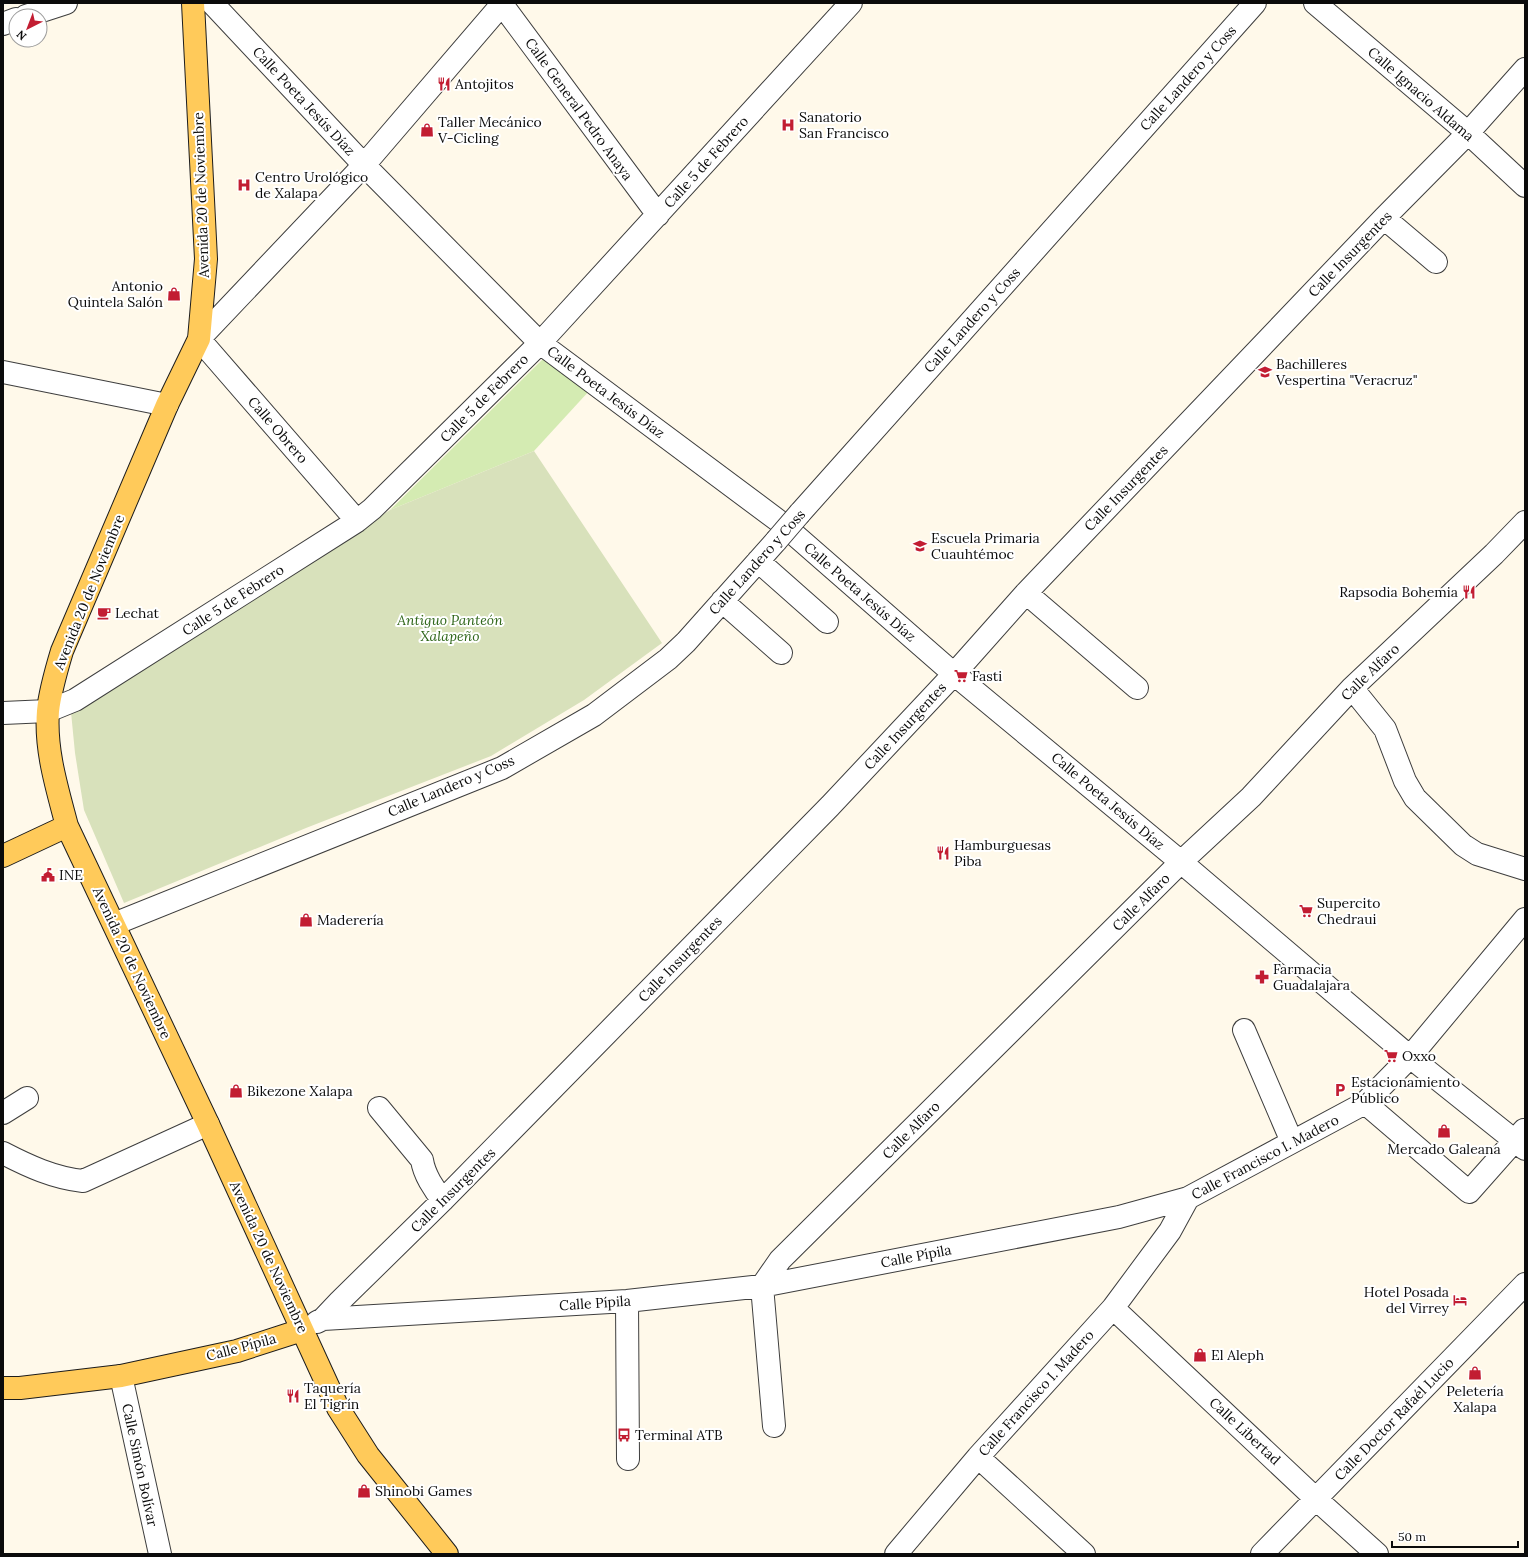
<svg xmlns="http://www.w3.org/2000/svg" width="1528" height="1557" font-family="Lora,serif">
<style>
.green{fill:#d4ebb2}
.cemetery{fill:#d8e1bb}
.lines{fill:none;stroke-linecap:round;stroke-linejoin:round}
.minor-casing{stroke:#3e3e3e;stroke-width:24}
.major-casing{stroke:#1c1c1c;stroke-width:24}
.minor{stroke:#fff;stroke-width:22}
.major{stroke:#ffca5a;stroke-width:22}
.minor-bridge-casing{stroke:#3e3e3e;stroke-width:24;stroke-linecap:butt}
.minor-bridge{stroke:#fff;stroke-width:22}
.labels{text-anchor:middle;stroke-width:4;stroke-linejoin:round;paint-order:stroke}
.street-label{font-size:14px;fill:#0b0b0b;stroke:#fff}
.poi-label{font-size:14px;fill:#0b0b0b;stroke:#fff;text-anchor:start}
.park-label{font-size:14px;font-style:italic;fill:#2f6619;stroke:#fff}
</style>
<rect width="100%" height="100%" fill="#fff9ea"/>
<path class="green" d="M547,355L590,390L534,451L390,510Z"/>
<path class="cemetery" d="M534,451L662,643L584,700L491,756L306,828L124,903L84,810L75,753L71,712L390,510Z"/>
<g class="lines">
<g class="minor-casing">
<path id="minor" d="M212,3L364,165L540,343L780,522L954,674L1181,862L1410,1057L1525,1149
M501,3L658,215
M1315,3L1468,133L1525,186
M26,16L66,3
M3,24L16,19
M1384,218L1436,262
M3,372L167,405
M800,513L1255,3
M357,521L199,339L364,165L503,3
M758,561L827,622
M1026,593L1137,688
M722,601L781,653
M1352,688L1385,729L1405,781L1415,798L1463,845L1477,854L1525,869
M3,713L48,711L75,700L357,521L372,509L540,343L851,3
M114,924L502,768L594,715L668,659L686,642L776,541
M1244,1030L1292,1142
M1365,1103L1469,1192L1524,1130
M379,1108L422,1160C424,1174 434,1190 443,1200
M3,1113L27,1098
M3,1153C28,1166 54,1178 83,1181L208,1124
M627,1301L628,1459
M1113,1308L1316,1499L1377,1554
M323,1319L340,1301L443,1200L830,806L954,674L1026,593L1384,218L1468,133L1525,69
M317,1322L323,1319L627,1301L762,1286L1119,1217L1188,1198L1365,1103L1410,1057L1525,919
M121,1376L160,1554
M774,1426L762,1286L780,1260L1181,862L1251,797L1352,688L1494,554L1525,522
M978,1457L1084,1554
M896,1554L978,1457L1113,1308L1170,1231L1188,1198
M1262,1554L1525,1284"/>
</g>
<g class="major-casing">
<path id="major" d="M193,3L206,259L199,339L167,405L62,651C56,671 50,691 48,711C45,750 57,788 67,826L208,1124L338,1408L368,1455L447,1554
M3,856L67,826
M3,1388H20L121,1376L237,1351L302,1330"/>
</g>
<use href="#minor" class="minor"/>
<use href="#major" class="major"/>
<g class="minor-bridge-casing">
<path id="minor-bridge" d="M776,541L800,513"/>
</g>
<use href="#minor-bridge" class="minor-bridge"/>
</g>
<defs>
<g id="restaurant-bare" transform="scale(1.08)"><path d="M-5-6h1v4h1v-4h1v4h1v-4h1v5L-1.5 .5V6h-2V.5L-5-1ZM5-6V6H3V1.5H1.5Q1.5-4 5-6Z" fill="#c21d32" stroke="#fff" stroke-width="2.5" paint-order="stroke"/></g>
<g id="hospital-bare" transform="scale(1.08)"><path d="M-5-5h3v3.5h4V-5h3V5h-3V1.5h-4V5h-3Z" fill="#c21d32" stroke="#fff" stroke-width="2.5" paint-order="stroke"/></g>
<g id="shop-bare" transform="scale(1.08)"><path d="M-5-2.5h2.3a2.7 3.5 0 0 1 5.4 0H5L5.5 6h-11ZM-1.5-2.5h3a1.5 2.3 0 0 0-3 0Z" fill="#c21d32" stroke="#fff" stroke-width="2.5" paint-order="stroke"/></g>
<g id="school-bare" transform="scale(1.08)"><path d="M0-5L7-2L0 1L-7-2ZM-4 1L0 2.5L4 1V4Q0 6-4 4Z" fill="#c21d32" stroke="#fff" stroke-width="2.5" paint-order="stroke"/></g>
<g id="cafe-bare" transform="scale(1.08)"><path d="M-5.5-4.5H6V0H3Q3 3.5 0 3.5H-2.5Q-5.5 3.5-5.5 0ZM3-3.2v2h1.7v-2ZM-6 4.5H4V6H-6Z" fill="#c21d32" stroke="#fff" stroke-width="2.5" paint-order="stroke"/></g>
<g id="supermarket-bare" transform="scale(1.08)"><path d="M-6-5.5h2.5l.6 2H6L4.5 2H-2.5L-4.4-4H-6ZM-1.5 3.2a1.3 1.3 0 1 0 .1 0ZM3 3.2a1.3 1.3 0 1 0 .1 0Z" fill="#c21d32" stroke="#fff" stroke-width="2.5" paint-order="stroke"/></g>
<g id="civic-bare" transform="scale(1.08)"><path d="M-.6-6.5H3V-4.5H.6V-3L4-1V1h2V6H-6V1h2V-1L-.6-3ZM-1.2 2.5V6h2.4V2.5Z" fill="#c21d32" stroke="#fff" stroke-width="2.5" paint-order="stroke"/></g>
<g id="pharmacy-bare" transform="scale(1.08)"><path d="M-2-6h4v4h4v4h-4v4h-4v-4h-4v-4h4Z" fill="#c21d32" stroke="#fff" stroke-width="2.5" paint-order="stroke"/></g>
<g id="parking-bare" transform="scale(1.08)"><path d="M-3.5-5.5H1a3.5 3.5 0 0 1 0 7H-1V5.5H-3.5ZM-1-3.4V-.6H.8a1.4 1.4 0 0 0 0-2.8Z" fill="#c21d32" stroke="#fff" stroke-width="2.5" paint-order="stroke"/></g>
<g id="hotel-bare" transform="scale(1.08)"><path d="M-6-4.5h1.5V1H6V5H4.5V3h-9V5H-6ZM-4 0a1.8 1.8 0 1 1 3.6 0ZM.5 0V-2.5h3Q6-2.5 6 0Z" fill="#c21d32" stroke="#fff" stroke-width="2.5" paint-order="stroke"/></g>
<g id="bus-bare" transform="scale(1.08)"><path d="M-5-6H5V4H4V6H2V4H-2V6H-4V4H-5ZM-3.5-4V0h7V-4ZM-3.5 1.2v1.5H-2V1.2ZM2 1.2v1.5H3.5V1.2Z" fill="#c21d32" stroke="#fff" stroke-width="2.5" paint-order="stroke"/></g>
</defs>
<g fill-rule="evenodd">
<use href="#restaurant-bare" x="444" y="84"/>
<use href="#hospital-bare" x="788" y="125"/>
<use href="#shop-bare" x="427" y="130"/>
<use href="#hospital-bare" x="244" y="185"/>
<use href="#shop-bare" x="174" y="294"/>
<use href="#school-bare" x="1265" y="372"/>
<use href="#school-bare" x="920" y="546"/>
<use href="#restaurant-bare" x="1469" y="592"/>
<use href="#cafe-bare" x="104" y="613"/>
<use href="#supermarket-bare" x="961" y="676"/>
<use href="#restaurant-bare" x="943" y="853"/>
<use href="#civic-bare" x="48" y="875"/>
<use href="#supermarket-bare" x="1306" y="911"/>
<use href="#shop-bare" x="306" y="920"/>
<use href="#pharmacy-bare" x="1262" y="977"/>
<use href="#supermarket-bare" x="1391" y="1056"/>
<use href="#parking-bare" x="1340" y="1090"/>
<use href="#shop-bare" x="236" y="1091"/>
<use href="#shop-bare" x="1444" y="1131"/>
<use href="#hotel-bare" x="1460" y="1300"/>
<use href="#shop-bare" x="1200" y="1355"/>
<use href="#shop-bare" x="1475" y="1373"/>
<use href="#restaurant-bare" x="293" y="1396"/>
<use href="#bus-bare" x="624" y="1435"/>
<use href="#shop-bare" x="364" y="1491"/>
</g>
<g class="labels">
<g class="street-label">
<text transform="translate(1188 78) rotate(-48)" y="5">Calle Landero y Coss</text>
<text transform="translate(1421 94) rotate(41)" y="5">Calle Ignacio Aldama</text>
<text transform="translate(304 101) rotate(47)" y="5">Calle Poeta Jesús Díaz</text>
<text transform="translate(579 109) rotate(54)" y="5">Calle General Pedro Anaya</text>
<text transform="translate(706 162) rotate(-48)" y="5">Calle 5 de Febrero</text>
<text transform="translate(201 195) rotate(-92)" y="5">Avenida 20 de Noviembre</text>
<text transform="translate(1350 254) rotate(-46)" y="5">Calle Insurgentes</text>
<text transform="translate(972 320) rotate(-48)" y="5">Calle Landero y Coss</text>
<text transform="translate(606 392) rotate(37)" y="5">Calle Poeta Jesús Díaz</text>
<text transform="translate(484 398) rotate(-45)" y="5">Calle 5 de Febrero</text>
<text transform="translate(278 430) rotate(49)" y="5">Calle Obrero</text>
<text transform="translate(1126 488) rotate(-46)" y="5">Calle Insurgentes</text>
<text transform="translate(757 562) rotate(-48)" y="5">Calle Landero y Coss</text>
<text transform="translate(89 592) rotate(-68)" y="5">Avenida 20 de Noviembre</text>
<text transform="translate(860 592) rotate(41)" y="5">Calle Poeta Jesús Díaz</text>
<text transform="translate(233 600) rotate(-33)" y="5">Calle 5 de Febrero</text>
<text transform="translate(1370 672) rotate(-44)" y="5">Calle Alfaro</text>
<text transform="translate(905 726) rotate(-47)" y="5">Calle Insurgentes</text>
<text transform="translate(451 786) rotate(-23)" y="5">Calle Landero y Coss</text>
<text transform="translate(1108 801) rotate(40)" y="5">Calle Poeta Jesús Díaz</text>
<text transform="translate(1141 902) rotate(-45)" y="5">Calle Alfaro</text>
<text transform="translate(680 959) rotate(-46)" y="5">Calle Insurgentes</text>
<text transform="translate(132 963) rotate(65)" y="5">Avenida 20 de Noviembre</text>
<text transform="translate(911 1130) rotate(-45)" y="5">Calle Alfaro</text>
<text transform="translate(1265 1157) rotate(-28)" y="5">Calle Francisco I. Madero</text>
<text transform="translate(453 1190) rotate(-45)" y="5">Calle Insurgentes</text>
<text transform="translate(916 1256) rotate(-11)" y="5">Calle Pípila</text>
<text transform="translate(269 1257) rotate(65)" y="5">Avenida 20 de Noviembre</text>
<text transform="translate(595 1303) rotate(-4)" y="5">Calle Pípila</text>
<text transform="translate(241 1347) rotate(-15)" y="5">Calle Pípila</text>
<text transform="translate(1036 1393) rotate(-48)" y="5">Calle Francisco I. Madero</text>
<text transform="translate(1394 1419) rotate(-46)" y="5">Calle Doctor Rafaél Lucio</text>
<text transform="translate(1245 1431) rotate(43)" y="5">Calle Libertad</text>
<text transform="translate(140 1465) rotate(78)" y="5">Calle Simón Bolívar</text>
</g>
<g class="poi-label">
<text x="455" y="89">Antojitos</text>
<text x="799" y="122">Sanatorio<tspan x="799" dy="16">San Francisco</tspan></text>
<text x="438" y="127">Taller Mecánico<tspan x="438" dy="16">V-Cicling</tspan></text>
<text x="255" y="182">Centro Urológico<tspan x="255" dy="16">de Xalapa</tspan></text>
<text x="163" y="291" text-anchor="end">Antonio<tspan x="163" dy="16">Quintela Salón</tspan></text>
<text x="1276" y="369">Bachilleres<tspan x="1276" dy="16">Vespertina "Veracruz"</tspan></text>
<text x="931" y="543">Escuela Primaria<tspan x="931" dy="16">Cuauhtémoc</tspan></text>
<text x="1458" y="597" text-anchor="end">Rapsodia Bohemia</text>
<text x="115" y="618">Lechat</text>
<text x="972" y="681">Fasti</text>
<text x="954" y="850">Hamburguesas<tspan x="954" dy="16">Piba</tspan></text>
<text x="59" y="880">INE</text>
<text x="1317" y="908">Supercito<tspan x="1317" dy="16">Chedraui</tspan></text>
<text x="317" y="925">Maderería</text>
<text x="1273" y="974">Farmacia<tspan x="1273" dy="16">Guadalajara</tspan></text>
<text x="1402" y="1061">Oxxo</text>
<text x="1351" y="1087">Estacionamiento<tspan x="1351" dy="16">Público</tspan></text>
<text x="247" y="1096">Bikezone Xalapa</text>
<text x="1444" y="1154" text-anchor="middle">Mercado Galeana</text>
<text x="1449" y="1297" text-anchor="end">Hotel Posada<tspan x="1449" dy="16">del Virrey</tspan></text>
<text x="1211" y="1360">El Aleph</text>
<text x="304" y="1393">Taquería<tspan x="304" dy="16">El Tigrín</tspan></text>
<text x="1475" y="1396" text-anchor="middle">Peletería<tspan x="1475" dy="16">Xalapa</tspan></text>
<text x="635" y="1440">Terminal ATB</text>
<text x="375" y="1496">Shinobi Games</text>
</g>
<g class="park-label">
<text x="450" y="625">Antiguo Panteón<tspan x="450" dy="16">Xalapeño</tspan></text>
</g>
</g>
<rect width="1528" height="1557" fill="none" stroke="#0b0b0b" stroke-width="8"/>
<g transform="translate(28 28) rotate(222)"><circle r="19" fill="#ffffff" stroke="#9d9d9d"/>
<path d="M0-3L7 15L0 10L-7 15Z" fill="#c21d32"/>
<text y="-6" font-size="11" font-weight="bold" text-anchor="middle" fill="#0b0b0b">N</text>
</g>
<path d="M1392 1541v6h126v-6" fill="none" stroke="#0b0b0b" stroke-width="2"/>
<text x="1398" y="1541" font-size="12" fill="#0b0b0b" stroke="#ffffff" stroke-width="3" paint-order="stroke">50 m</text>
</svg>
